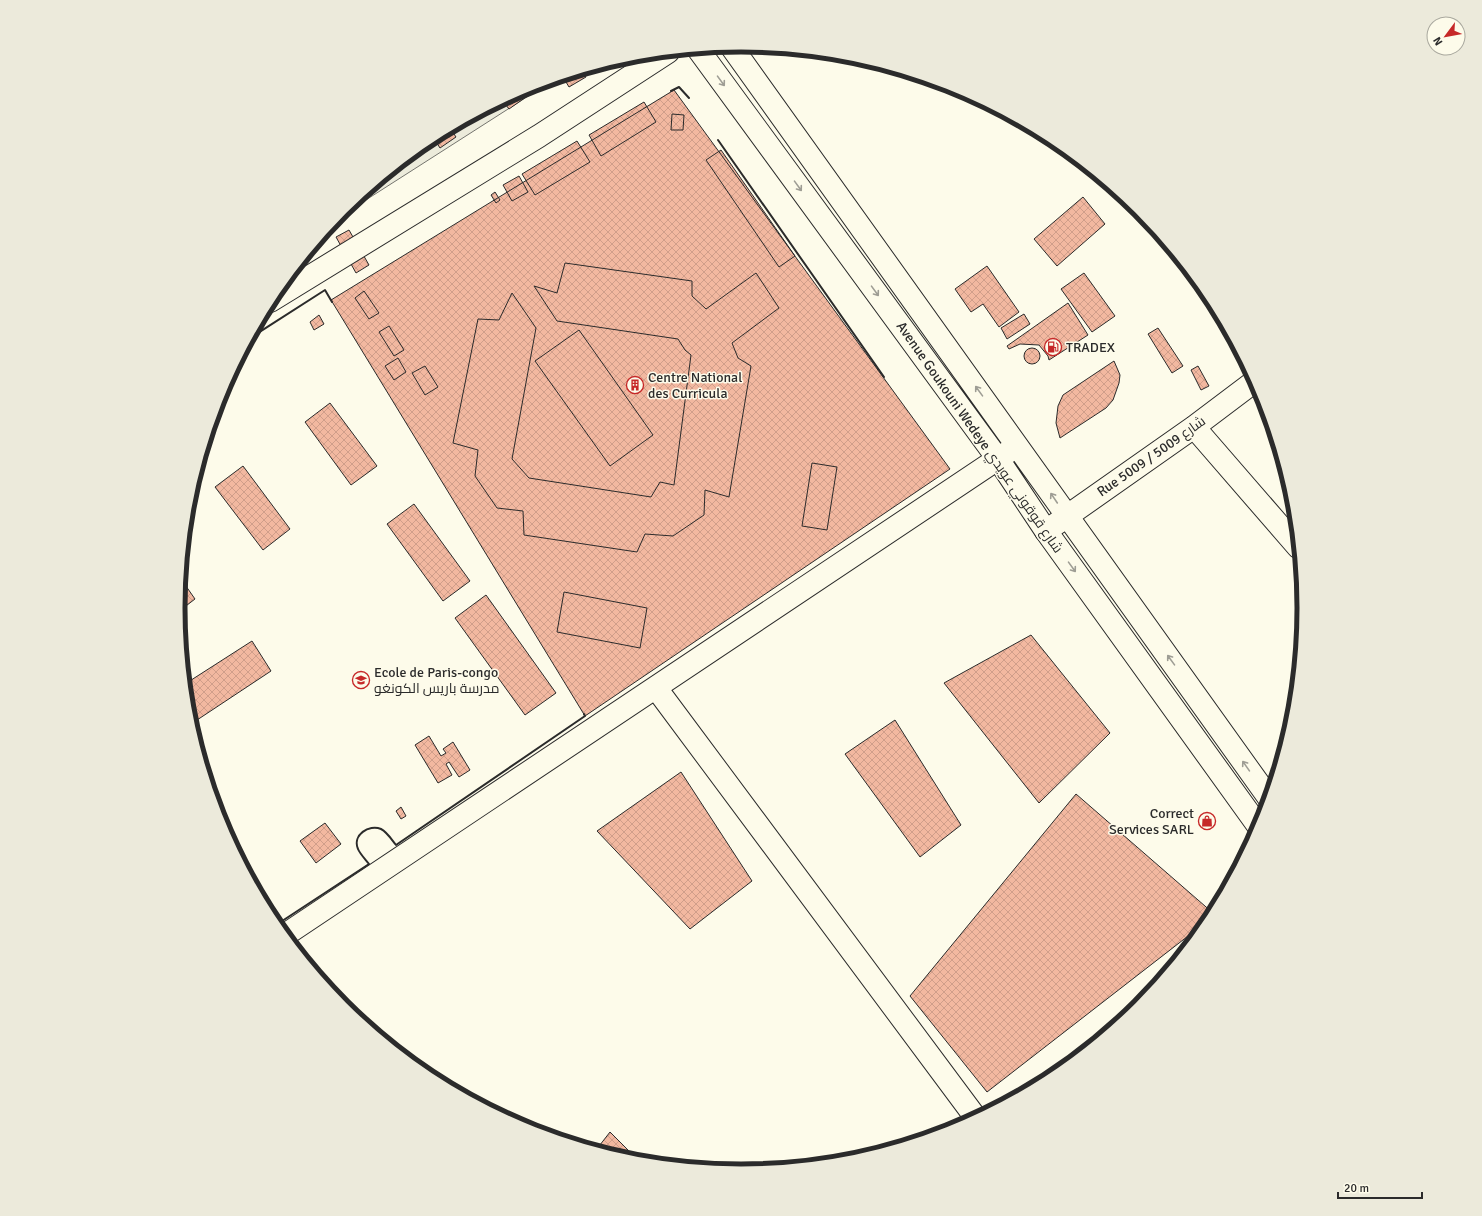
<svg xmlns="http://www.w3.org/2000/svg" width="1482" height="1216" font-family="Signika,Cairo,sans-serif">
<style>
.garden{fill:#ecebdb;stroke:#74746e}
.building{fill:url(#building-cross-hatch);stroke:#2b2b2b}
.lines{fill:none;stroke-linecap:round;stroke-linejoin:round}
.street-casing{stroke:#2b2b2b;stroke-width:24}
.secondary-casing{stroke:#2b2b2b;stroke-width:24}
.street{stroke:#fdfbea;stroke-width:22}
.secondary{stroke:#fdfbea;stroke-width:22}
.wall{stroke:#2b2b2b;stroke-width:2}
.oneway{stroke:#9e9d94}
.labels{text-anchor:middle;stroke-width:3;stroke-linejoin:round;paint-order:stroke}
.poi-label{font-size:14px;fill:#2b2b2b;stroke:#fdfbea;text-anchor:start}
.street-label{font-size:14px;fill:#2b2b2b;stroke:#fdfbea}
.rim{fill:none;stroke:#2b2b2b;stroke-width:5}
</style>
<defs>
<pattern id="building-cross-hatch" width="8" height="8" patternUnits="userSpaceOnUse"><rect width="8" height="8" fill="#f2b8a0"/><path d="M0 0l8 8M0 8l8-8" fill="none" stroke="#d09e8a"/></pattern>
</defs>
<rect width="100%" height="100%" fill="#fdfbea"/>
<path class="garden" d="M555,79L333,221L343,210L428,140L526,88Z"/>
<path class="building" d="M582,71L586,77L569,87L563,77Z
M533,86L536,90L509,109L502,100L526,88Z
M674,90L950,469L585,716L331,300Z
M644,102L656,122L601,156L589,135Z
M672,114L684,115L683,130H671Z
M450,128L456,137L440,148L433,137Z
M577,141L590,162L535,195L522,174Z
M721,150L795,256L779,267L706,160Z
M385,175L387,178L363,194Z
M519,176L528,192L512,201L503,185Z
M495,192L500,200L496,203L491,195Z
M1083,197L1105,224L1057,266L1034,239Z
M349,230L369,265L356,273L336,237Z
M565,263L692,281V296L706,309L756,273L779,308L732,343L738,358L751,366L729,497L705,490L704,515L673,536L645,534L637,552L524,535L523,511L497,508L475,476L478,450L453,443L478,319L499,320L512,293L536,328L512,459L529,478L651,497L660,482L674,485L691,355L685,350L678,339L557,321L534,286L557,293Z
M987,266L1019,312L999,327L983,304L971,312L955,289Z
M1084,273L1115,316L1092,332L1061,289Z
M364,291L379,313L369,319L355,298Z
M1068,303L1088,335L1049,360L1048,356L1039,345L1020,344L1009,349L1007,346Z
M1024,314L1030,324L1007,339L1001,328Z
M319,315L324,324L314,330L310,322Z
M389,326L404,350L394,356L379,332Z
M1158,328L1183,366L1172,373L1148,334Z
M579,330L653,435L610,466L535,361Z
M1024 356a8 8 0 1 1 16 0a8 8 0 1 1-16 0Z
M398,358L406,372L394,380L385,366Z
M1114,361L1120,375L1119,383L1113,400L1106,408L1060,438L1056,423L1058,406L1063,395Z
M425,366L438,387L425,395L412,373Z
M1198,366L1209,386L1201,390L1191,370Z
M330,403L377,466L351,485L305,422Z
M812,463L837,467L827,530L802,526Z
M243,466L290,529L263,550L215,487Z
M414,504L470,581L443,601L387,524Z
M181,579L195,599L178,612V608Z
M564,592L647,608L640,648L557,632Z
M486,595L556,693L525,715L455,618Z
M1031,635L1110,733L1039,803L944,683Z
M252,641L271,671L191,724L189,718L185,684Z
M895,720L961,825L920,857L845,754Z
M429,736L441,756L446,753L443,749L453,742L470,770L459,777L449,762L446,764L452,775L438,783L415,745Z
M681,772L752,881L690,929L597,831Z
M1076,794L1213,913L1210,919L987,1092L910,996Z
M401,807L406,816L401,819L396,811Z
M325,823L341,844L316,863L300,841Z
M228,837L279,915L272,920Z
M610,1132L639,1161L631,1160L596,1150Z"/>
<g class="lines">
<g class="street-casing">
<path id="street" d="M270,301L539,136L668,52
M1194,427L1298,547
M1046,531L1194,427L1255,381
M656,688L976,1118
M285,935L1014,448"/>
</g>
<g class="secondary-casing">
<path id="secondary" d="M731,46L1269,798
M698,49L998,459L1046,531L1259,827"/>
</g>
<use href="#street" class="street"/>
<use href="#secondary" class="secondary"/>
<path class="wall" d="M671,91L679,87L689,98
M718,140L884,377
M250,338L325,290L332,302
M276,925L369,864C366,860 360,854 358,849C352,835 369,824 381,829C387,832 392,840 396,845L585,716L584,714"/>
</g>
<defs><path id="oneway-shaft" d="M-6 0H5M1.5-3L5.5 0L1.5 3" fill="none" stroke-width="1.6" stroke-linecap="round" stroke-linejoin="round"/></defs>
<g class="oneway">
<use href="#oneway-shaft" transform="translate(721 81) rotate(54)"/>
<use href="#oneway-shaft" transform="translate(798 186) rotate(54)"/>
<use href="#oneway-shaft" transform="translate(875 291) rotate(54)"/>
<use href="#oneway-shaft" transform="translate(979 391) rotate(-126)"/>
<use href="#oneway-shaft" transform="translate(1054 498) rotate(-124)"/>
<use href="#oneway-shaft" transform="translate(1072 567) rotate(54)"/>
<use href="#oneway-shaft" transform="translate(1171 660) rotate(-126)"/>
<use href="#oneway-shaft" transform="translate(1246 766) rotate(-125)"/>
</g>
<defs>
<g id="fuel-ring" transform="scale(0.9)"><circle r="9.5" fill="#fdfbea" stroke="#c62828" stroke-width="1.5"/><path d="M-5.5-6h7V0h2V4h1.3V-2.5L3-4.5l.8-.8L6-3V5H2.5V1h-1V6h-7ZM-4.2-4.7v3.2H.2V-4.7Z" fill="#c62828"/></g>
<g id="building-ring" transform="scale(0.9)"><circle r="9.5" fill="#fdfbea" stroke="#c62828" stroke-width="1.5"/><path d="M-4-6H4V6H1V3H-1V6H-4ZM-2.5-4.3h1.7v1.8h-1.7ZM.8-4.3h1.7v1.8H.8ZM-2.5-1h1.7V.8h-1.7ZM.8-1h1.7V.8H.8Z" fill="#c62828"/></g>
<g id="school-ring" transform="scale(0.9)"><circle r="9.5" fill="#fdfbea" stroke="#c62828" stroke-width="1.5"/><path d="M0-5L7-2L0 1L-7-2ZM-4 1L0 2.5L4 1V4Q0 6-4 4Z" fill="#c62828"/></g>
<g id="shop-ring" transform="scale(0.9)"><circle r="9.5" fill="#fdfbea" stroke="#c62828" stroke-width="1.5"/><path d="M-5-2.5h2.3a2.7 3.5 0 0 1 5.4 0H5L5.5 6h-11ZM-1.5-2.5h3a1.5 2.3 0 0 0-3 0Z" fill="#c62828"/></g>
</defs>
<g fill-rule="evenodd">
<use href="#fuel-ring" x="1053" y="347"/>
<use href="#building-ring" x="635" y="385"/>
<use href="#school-ring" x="361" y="680"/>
<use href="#shop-ring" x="1207" y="821"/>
</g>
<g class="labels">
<g class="poi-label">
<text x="1066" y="352">TRADEX</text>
<text x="648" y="382">Centre National<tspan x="648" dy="16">des Curricula</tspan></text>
<text x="374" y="677">Ecole de Paris-congo<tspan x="374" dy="16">مدرسة باريس الكونغو</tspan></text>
<text x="1194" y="818" text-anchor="end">Correct<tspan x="1194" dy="16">Services SARL</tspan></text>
</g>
<g class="street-label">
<text transform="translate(980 437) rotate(55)" y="5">Avenue Goukouni Wedeye شارع قوقوني عويدي</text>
<text transform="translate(1151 456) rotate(-35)" y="5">Rue 5009 / شارع 5009</text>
</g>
</g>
<path d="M0 0H1482V1216H0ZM185 608a556 556 0 1 1 1112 0a556 556 0 1 1-1112 0Z" fill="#eceadb" fill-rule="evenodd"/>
<path class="rim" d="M185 608a556 556 0 1 1 1112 0a556 556 0 1 1-1112 0Z"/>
<g transform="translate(1446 36) rotate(238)"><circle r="19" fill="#fdfbea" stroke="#a9a89e"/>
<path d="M0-3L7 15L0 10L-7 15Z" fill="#c62828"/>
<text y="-6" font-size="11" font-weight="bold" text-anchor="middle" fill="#2b2b2b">N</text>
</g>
<path d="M1338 1192v6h84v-6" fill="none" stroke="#2b2b2b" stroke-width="2"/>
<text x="1344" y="1192" font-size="12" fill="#2b2b2b" stroke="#fdfbea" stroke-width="3" paint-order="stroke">20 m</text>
</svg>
